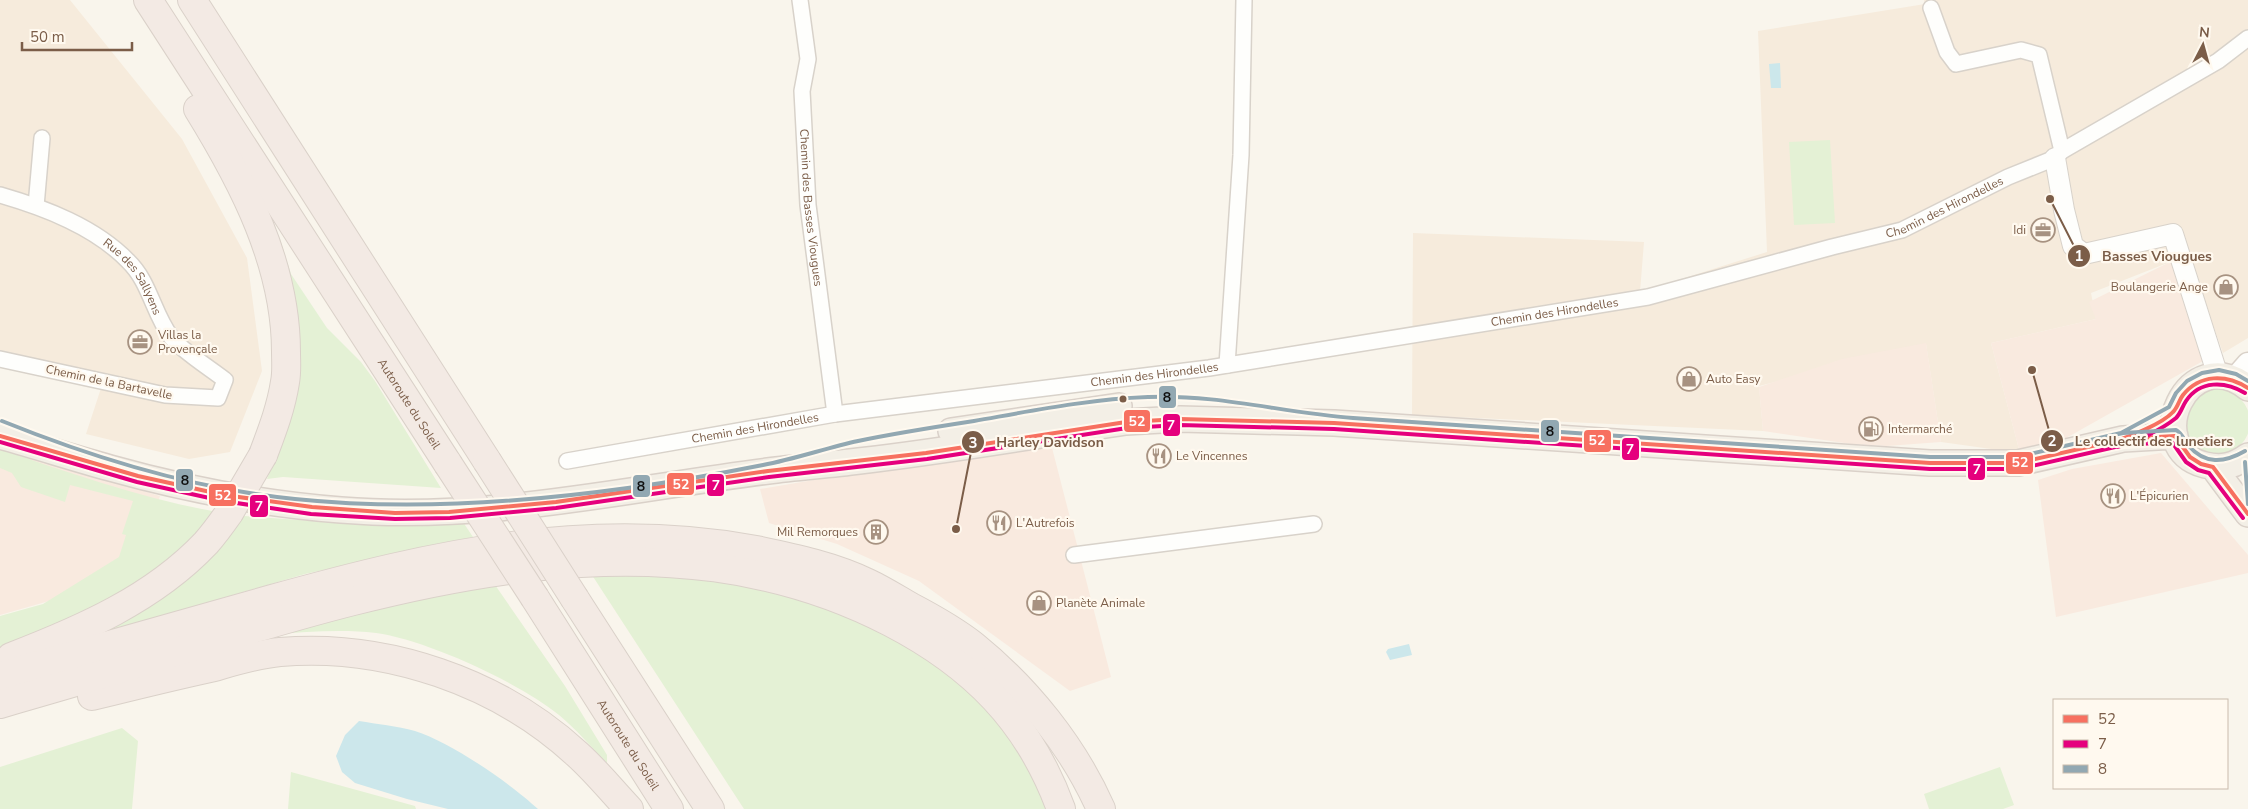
<svg xmlns="http://www.w3.org/2000/svg" width="2248" height="809" font-family="'Nunito Sans',sans-serif">
<style>
.residential{fill:#f6ebdc}
.commercial{fill:#f9eadf}
.green{fill:#e4f1d5}
.water{fill:#cce7eb}
.lines{fill:none;stroke-linecap:round;stroke-linejoin:round}
.minor-casing{stroke:#d8d2ca;stroke-width:18}
.tertiary-casing{stroke:#d8d2ca;stroke-width:22}
.secondary-casing{stroke:#d9d1c8;stroke-width:25}
.primary-casing{stroke:#dad1c9;stroke-width:28}
.motorway-casing{stroke:#dad1c9;stroke-width:30}
.minor{stroke:#fefefc;stroke-width:15}
.tertiary{stroke:#fefefc;stroke-width:20}
.secondary{stroke:#fefefc;stroke-width:22}
.primary{stroke:#f3efe6;stroke-width:25}
.motorway{stroke:#f3eae4;stroke-width:28}
.motorway-bridge-casing{stroke:#dad1c9;stroke-width:30;stroke-linecap:butt}
.motorway-bridge{stroke:#f3eae4;stroke-width:28}
.bus-1-casing{stroke:#fff9ef;stroke-width:8}
.bus-2-casing{stroke:#fff9ef;stroke-width:8}
.bus-3-casing{stroke:#fff9ef;stroke-width:8}
.bus-1{stroke:#f77060;stroke-width:4}
.bus-2{stroke:#e5007d;stroke-width:4}
.bus-3{stroke:#92a8b2;stroke-width:4}
.bus-dot{fill:#7b5d48;stroke:#fff9ef;stroke-width:2}
.labels{text-anchor:middle;stroke-width:4.5;stroke-linejoin:round;paint-order:stroke}
.street-label{font-size:12px;fill:#7b5d48;stroke:#fff9ef}
.poi-label{font-size:12px;fill:#7b5d48;stroke:#fff9ef;text-anchor:start}
.leader{fill:none;stroke:#7b5d48;stroke-width:2}
.callout-dot{fill:#7b5d48;stroke:#fff9ef;stroke-width:2}
.mark-label{font-size:15px;text-anchor:middle;font-weight:bold;fill:#fff}
.callout-label{font-size:14px;text-anchor:middle;font-weight:bold;fill:#7b5d48;stroke:#fff9ef;stroke-width:4.5;stroke-linejoin:round;paint-order:stroke}
.line-badge{stroke:#fff9ef;stroke-width:2}
.badge-label{font-size:14px;text-anchor:middle;font-weight:bold;fill:#fff}
.pale-badge-label{font-size:14px;text-anchor:middle;font-weight:bold;fill:#111}
</style>
<rect width="100%" height="100%" fill="#f9f5ec"/>
<path class="residential" d="M0,0H70L182,139L247,258L262,371L230,452L189,459L86,434L104,379L0,352Z
M1924,0H2248V338L2223,353L2188,255L2091,293L2096,319L1991,343L2020,453L1941,442L1926,344L1759,386L1763,431L1412,415L1413,233L1644,242L1640,292L1767,252L1758,31L1925,4Z"/>
<path class="commercial" d="M2176,259L2203,361L2059,442L2020,453L1991,343L2096,319L2089,302Z
M1926,343L1941,442L1887,446L1851,444L1763,431L1759,387L1842,359Z
M1050,440L1111,677L1070,691L919,581L837,544L769,523L760,489Z
M0,447L160,496L133,577L0,615Z
M2161,453L2248,555V573L2056,617L2038,480L2072,469Z"/>
<path class="green" d="M1830,140L1835,223L1794,225L1789,142Z
M271,223L280,239L291,274L327,328L361,362L375,381L441,488L283,477L267,479L281,441Z
M2184 422a33 33 0 1 1 66 0a33 33 0 1 1-66 0Z
M0,449C72,474 147,500 223,513L130,596L0,653V616L43,604L119,557L126,535L122,534L133,501L70,485L65,502L21,487L12,473L0,468Z
M244,516L355,524L463,522L473,537L305,574L83,639L231,532Z
M590,572L664,574L773,590L869,624L931,659L989,710L1031,765L1048,809H744Z
M493,582L565,686L607,755V763C591,747 576,729 559,715C520,683 427,640 376,633C342,629 308,632 274,634Z
M122,728L138,741L132,809H0V767Z
M2000,767L2014,805L2003,809H1929L1924,794Z
M291,772L415,806L416,809H288Z"/>
<path class="water" d="M1780,63L1781,88H1771L1769,64Z
M1409,644L1412,655L1390,660L1386,652L1388,649Z
M359,721C377,724 397,726 415,731C452,743 510,783 538,809H448L407,799L355,783L342,772L336,756L345,735Z"/>
<g class="lines">
<g class="minor-casing">
<g id="minor">
<path id="s1" d="M800,0L808,59L802,91L808,205L835,414"/>
<path d="M1931,8L1947,52L1956,64L2021,50L2039,55L2062,151"/>
<path id="s2" d="M0,195C45,208 95,227 128,261C150,282 153,313 171,337C181,350 211,369 225,380L218,398L165,395L0,359"/>
<path d="M36,206L42,138"/>
<path d="M1227,365L1241,155L1244,0"/>
<path id="s3" d="M567,461L835,414L1209,368L1648,297L1832,247L1902,230L2008,177L2055,158L2062,151L2218,61L2248,38"/>
<path d="M1074,555L1314,524"/>
</g>
</g>
<g class="tertiary-casing">
<path id="tertiary" d="M2055,158L2064,210L2073,246L2084,254L2173,234L2218,376"/>
</g>
<g class="secondary-casing">
<path id="secondary" d="M2234,380L2248,364"/>
</g>
<g class="primary-casing">
<path id="primary" d="M2248,388C2187,340 2140,449 2205,465C2222,469 2234,466 2248,456
M951,431L1119,406
M0,436C37,446 73,458 110,468C185,489 263,504 341,510C487,522 625,489 768,471C798,467 829,465 859,461C948,451 1037,435 1126,422L1180,419L1334,423L1930,463H2018L2123,439L2175,436
M2213,467L2248,514"/>
</g>
<g class="motorway-casing">
<g id="motorway">
<path id="s4" d="M148,0L448,464"/>
<path d="M192,0L487,461"/>
<path d="M198,109C243,182 286,264 286,352C286,362 287,372 285,382C281,408 272,431 263,455"/>
<path id="s5" d="M535,598L669,809"/>
<path d="M575,599L710,809"/>
<path d="M11,657C81,630 153,599 206,543C214,534 222,523 229,513"/>
<path d="M0,676C91,651 181,624 272,599C434,554 588,519 756,550C794,558 833,566 868,583C883,590 897,599 911,607C932,618 955,631 974,646C1027,689 1073,746 1101,809"/>
<path d="M92,696C132,686 173,676 214,667C235,661 258,654 280,652C386,643 499,682 577,754C596,771 612,791 629,809"/>
<path d="M0,704C59,687 118,670 176,652C404,582 664,505 890,622C973,665 1029,721 1061,809"/>
</g>
</g>
<use href="#minor" class="minor"/>
<use href="#tertiary" class="tertiary"/>
<use href="#secondary" class="secondary"/>
<use href="#primary" class="primary"/>
<use href="#motorway" class="motorway"/>
<g class="motorway-bridge-casing">
<path id="motorway-bridge" d="M487,461L575,599
M448,464L535,598
M229,513L263,455"/>
</g>
<use href="#motorway-bridge" class="motorway-bridge"/>
<g class="bus-1-casing">
<path id="bus-1" d="M0,436L138,476L224,495L312,507L395,513L449,512L556,502L768,471L926,453L1126,422L1180,419L1334,423L1930,463H2018L2123,439L2175,436L2190,457L2201,464L2213,467L2248,514
M2115,441C2130,437 2163,423 2173,412C2178,407 2179,400 2183,395C2200,374 2226,374 2248,388"/>
</g>
<g class="bus-2-casing">
<path id="bus-2" d="M0,442L137,482L223,501L311,514L395,519L450,518L556,508L769,477L927,459L1127,428L1180,425L1334,429L1930,469H2019L2124,445L2172,442L2186,462L2198,470L2209,473L2243,518
M2117,447C2136,442 2161,430 2176,418C2181,413 2182,407 2186,401C2200,380 2225,381 2245,393"/>
</g>
<g class="bus-3-casing">
<path id="bus-3" d="M2,421C96,459 194,489 295,499C448,515 612,495 763,465C795,459 826,448 858,441C896,433 935,427 974,421C1031,411 1090,399 1148,397C1218,394 1284,413 1353,418C1545,431 1738,444 1930,457H2017L2121,433L2169,407L2176,393L2187,381L2202,373L2219,370L2236,374L2248,381
M2109,436L2123,433L2176,430C2182,433 2184,440 2188,445C2205,465 2224,463 2245,451
M2245,462L2248,504"/>
</g>
<use href="#bus-1" class="bus-1"/>
<use href="#bus-2" class="bus-2"/>
<use href="#bus-3" class="bus-3"/>
</g>
<defs>
<g id="office-ring" transform="scale(1.25)"><circle r="9.5" fill="#fff9ef" stroke="#a79281" stroke-width="1.5"/><path d="M-6-3h4V-5.5h4V-3h4V5H-6ZM-1-4.5V-3h2v-1.5ZM-6 0V1H6V0Z" fill="#a79281"/></g>
<g id="shop-ring" transform="scale(1.25)"><circle r="9.5" fill="#fff9ef" stroke="#a79281" stroke-width="1.5"/><path d="M-5-2.5h2.3a2.7 3.5 0 0 1 5.4 0H5L5.5 6h-11ZM-1.5-2.5h3a1.5 2.3 0 0 0-3 0Z" fill="#a79281"/></g>
<g id="fuel-ring" transform="scale(1.25)"><circle r="9.5" fill="#fff9ef" stroke="#a79281" stroke-width="1.5"/><path d="M-5.5-6h7V0h2V4h1.3V-2.5L3-4.5l.8-.8L6-3V5H2.5V1h-1V6h-7ZM-4.2-4.7v3.2H.2V-4.7Z" fill="#a79281"/></g>
<g id="restaurant-ring" transform="scale(1.25)"><circle r="9.5" fill="#fff9ef" stroke="#a79281" stroke-width="1.5"/><path d="M-5-6h1v4h1v-4h1v4h1v-4h1v5L-1.5 .5V6h-2V.5L-5-1ZM5-6V6H3V1.5H1.5Q1.5-4 5-6Z" fill="#a79281"/></g>
<g id="building-ring" transform="scale(1.25)"><circle r="9.5" fill="#fff9ef" stroke="#a79281" stroke-width="1.5"/><path d="M-4-6H4V6H1V3H-1V6H-4ZM-2.5-4.3h1.7v1.8h-1.7ZM.8-4.3h1.7v1.8H.8ZM-2.5-1h1.7V.8h-1.7ZM.8-1h1.7V.8H.8Z" fill="#a79281"/></g>
</defs>
<g fill-rule="evenodd">
<use href="#office-ring" x="2043" y="230"/>
<use href="#shop-ring" x="2226" y="287"/>
<use href="#office-ring" x="140" y="342"/>
<use href="#shop-ring" x="1689" y="379"/>
<use href="#fuel-ring" x="1871" y="429"/>
<use href="#restaurant-ring" x="1159" y="456"/>
<use href="#restaurant-ring" x="2113" y="496"/>
<use href="#restaurant-ring" x="999" y="523"/>
<use href="#building-ring" x="876" y="532"/>
<use href="#shop-ring" x="1039" y="603"/>
</g>
<circle class="bus-dot" cx="1123" cy="399" r="4.5"/>
<g class="labels">
<g class="street-label">
<text dy="4" stroke="none"><textPath href="#s3" startOffset="1404">Chemin des Hirondelles</textPath></text>
<text dy="4" stroke="none"><textPath href="#s1" startOffset="209">Chemin des Basses Viougues</textPath></text>
<text dy="4" stroke="none"><textPath href="#s2" startOffset="161">Rue des Sallyens</textPath></text>
<text dy="4" stroke="none"><textPath href="#s3" startOffset="999">Chemin des Hirondelles</textPath></text>
<text dy="4" stroke="none"><textPath href="#s3" startOffset="594">Chemin des Hirondelles</textPath></text>
<text transform="translate(109 382) rotate(12)" y="4">Chemin de la Bartavelle</text>
<text dy="4" stroke="none"><textPath href="#s4" startOffset="481">Autoroute du Soleil</textPath></text>
<text dy="4" stroke="none"><textPath href="#s3" startOffset="191">Chemin des Hirondelles</textPath></text>
<text dy="4" stroke="none"><textPath href="#s5" startOffset="174">Autoroute du Soleil</textPath></text>
</g>
<g class="poi-label">
<text x="2026" y="234" text-anchor="end">Idi</text>
<text x="2208" y="291" text-anchor="end">Boulangerie Ange</text>
<text x="158" y="339">Villas la<tspan x="158" dy="14">Provençale</tspan></text>
<text x="1706" y="383">Auto Easy</text>
<text x="1888" y="433">Intermarché</text>
<text x="1176" y="460">Le Vincennes</text>
<text x="2130" y="500">L'Épicurien</text>
<text x="1016" y="527">L'Autrefois</text>
<text x="858" y="536" text-anchor="end">Mil Remorques</text>
<text x="1056" y="607">Planète Animale</text>
</g>
</g>
<path class="leader" d="M2050 199L2079 256M2032 370L2052 441M956 529L973 442"/>
<g class="callout-dot">
<circle cx="2050" cy="199" r="5"/>
<circle cx="2032" cy="370" r="5"/>
<circle cx="956" cy="529" r="5"/>
<circle cx="2079" cy="256" r="12"/>
<circle cx="2052" cy="441" r="12"/>
<circle cx="973" cy="442" r="12"/>
</g>
<g class="mark-label">
<text x="2079" y="261">1</text>
<text x="2052" y="446">2</text>
<text x="973" y="448">3</text>
</g>
<g class="callout-label">
<text x="2157" y="261">Basses Viougues</text>
<text x="2154" y="446">Le collectif des lunetiers</text>
<text x="1050" y="447">Harley Davidson</text>
</g>
<g class="line-badge">
<rect x="1158" y="385" width="19" height="24" rx="5" fill="#92a8b2"/>
<rect x="1123" y="409" width="28" height="24" rx="5" fill="#f77060"/>
<rect x="1162" y="413" width="19" height="24" rx="5" fill="#e5007d"/>
<rect x="1540" y="419" width="20" height="24" rx="5" fill="#92a8b2"/>
<rect x="1583" y="429" width="29" height="24" rx="5" fill="#f77060"/>
<rect x="1621" y="437" width="19" height="24" rx="5" fill="#e5007d"/>
<rect x="2005" y="451" width="29" height="24" rx="5" fill="#f77060"/>
<rect x="1967" y="457" width="19" height="24" rx="5" fill="#e5007d"/>
<rect x="175" y="468" width="19" height="24" rx="5" fill="#92a8b2"/>
<rect x="666" y="472" width="29" height="24" rx="5" fill="#f77060"/>
<rect x="706" y="473" width="19" height="24" rx="5" fill="#e5007d"/>
<rect x="632" y="474" width="19" height="24" rx="5" fill="#92a8b2"/>
<rect x="208" y="483" width="29" height="24" rx="5" fill="#f77060"/>
<rect x="249" y="494" width="20" height="24" rx="5" fill="#e5007d"/>
</g>
<g class="badge-label">
<text x="1137" y="426">52</text>
<text x="1171" y="430">7</text>
<text x="1597" y="445">52</text>
<text x="1630" y="454">7</text>
<text x="2020" y="467">52</text>
<text x="1977" y="474">7</text>
<text x="681" y="489">52</text>
<text x="716" y="490">7</text>
<text x="223" y="500">52</text>
<text x="259" y="511">7</text>
</g>
<g class="pale-badge-label">
<text x="1167" y="402">8</text>
<text x="1550" y="436">8</text>
<text x="185" y="485">8</text>
<text x="641" y="491">8</text>
</g>
<rect x="2053" y="699" width="175" height="90" fill="#fff9ef" stroke="#cabbac"/>
<rect x="2063" y="715" width="25" height="8" fill="#f77060" stroke="#cabbac"/>
<text x="2098" y="724" font-size="15" fill="#7b5d48">52</text>
<rect x="2063" y="740" width="25" height="8" fill="#e5007d" stroke="#cabbac"/>
<text x="2098" y="749" font-size="15" fill="#7b5d48">7</text>
<rect x="2063" y="765" width="25" height="8" fill="#92a8b2" stroke="#cabbac"/>
<text x="2098" y="774" font-size="15" fill="#7b5d48">8</text>
<g transform="translate(2203 45) rotate(6)" stroke="#fff9ef" stroke-width="4" paint-order="stroke">
<path d="M0-4L9 19L0 12L-9 19Z" fill="#7b5d48"/>
<text y="-8" font-size="14" font-weight="bold" text-anchor="middle" fill="#7b5d48">N</text>
</g>
<path d="M22 42v8h110v-8" fill="none" stroke="#7b5d48" stroke-width="2.5"/>
<text x="30" y="42" font-size="15" fill="#7b5d48" stroke="#fff9ef" stroke-width="4" paint-order="stroke">50 m</text>
</svg>
